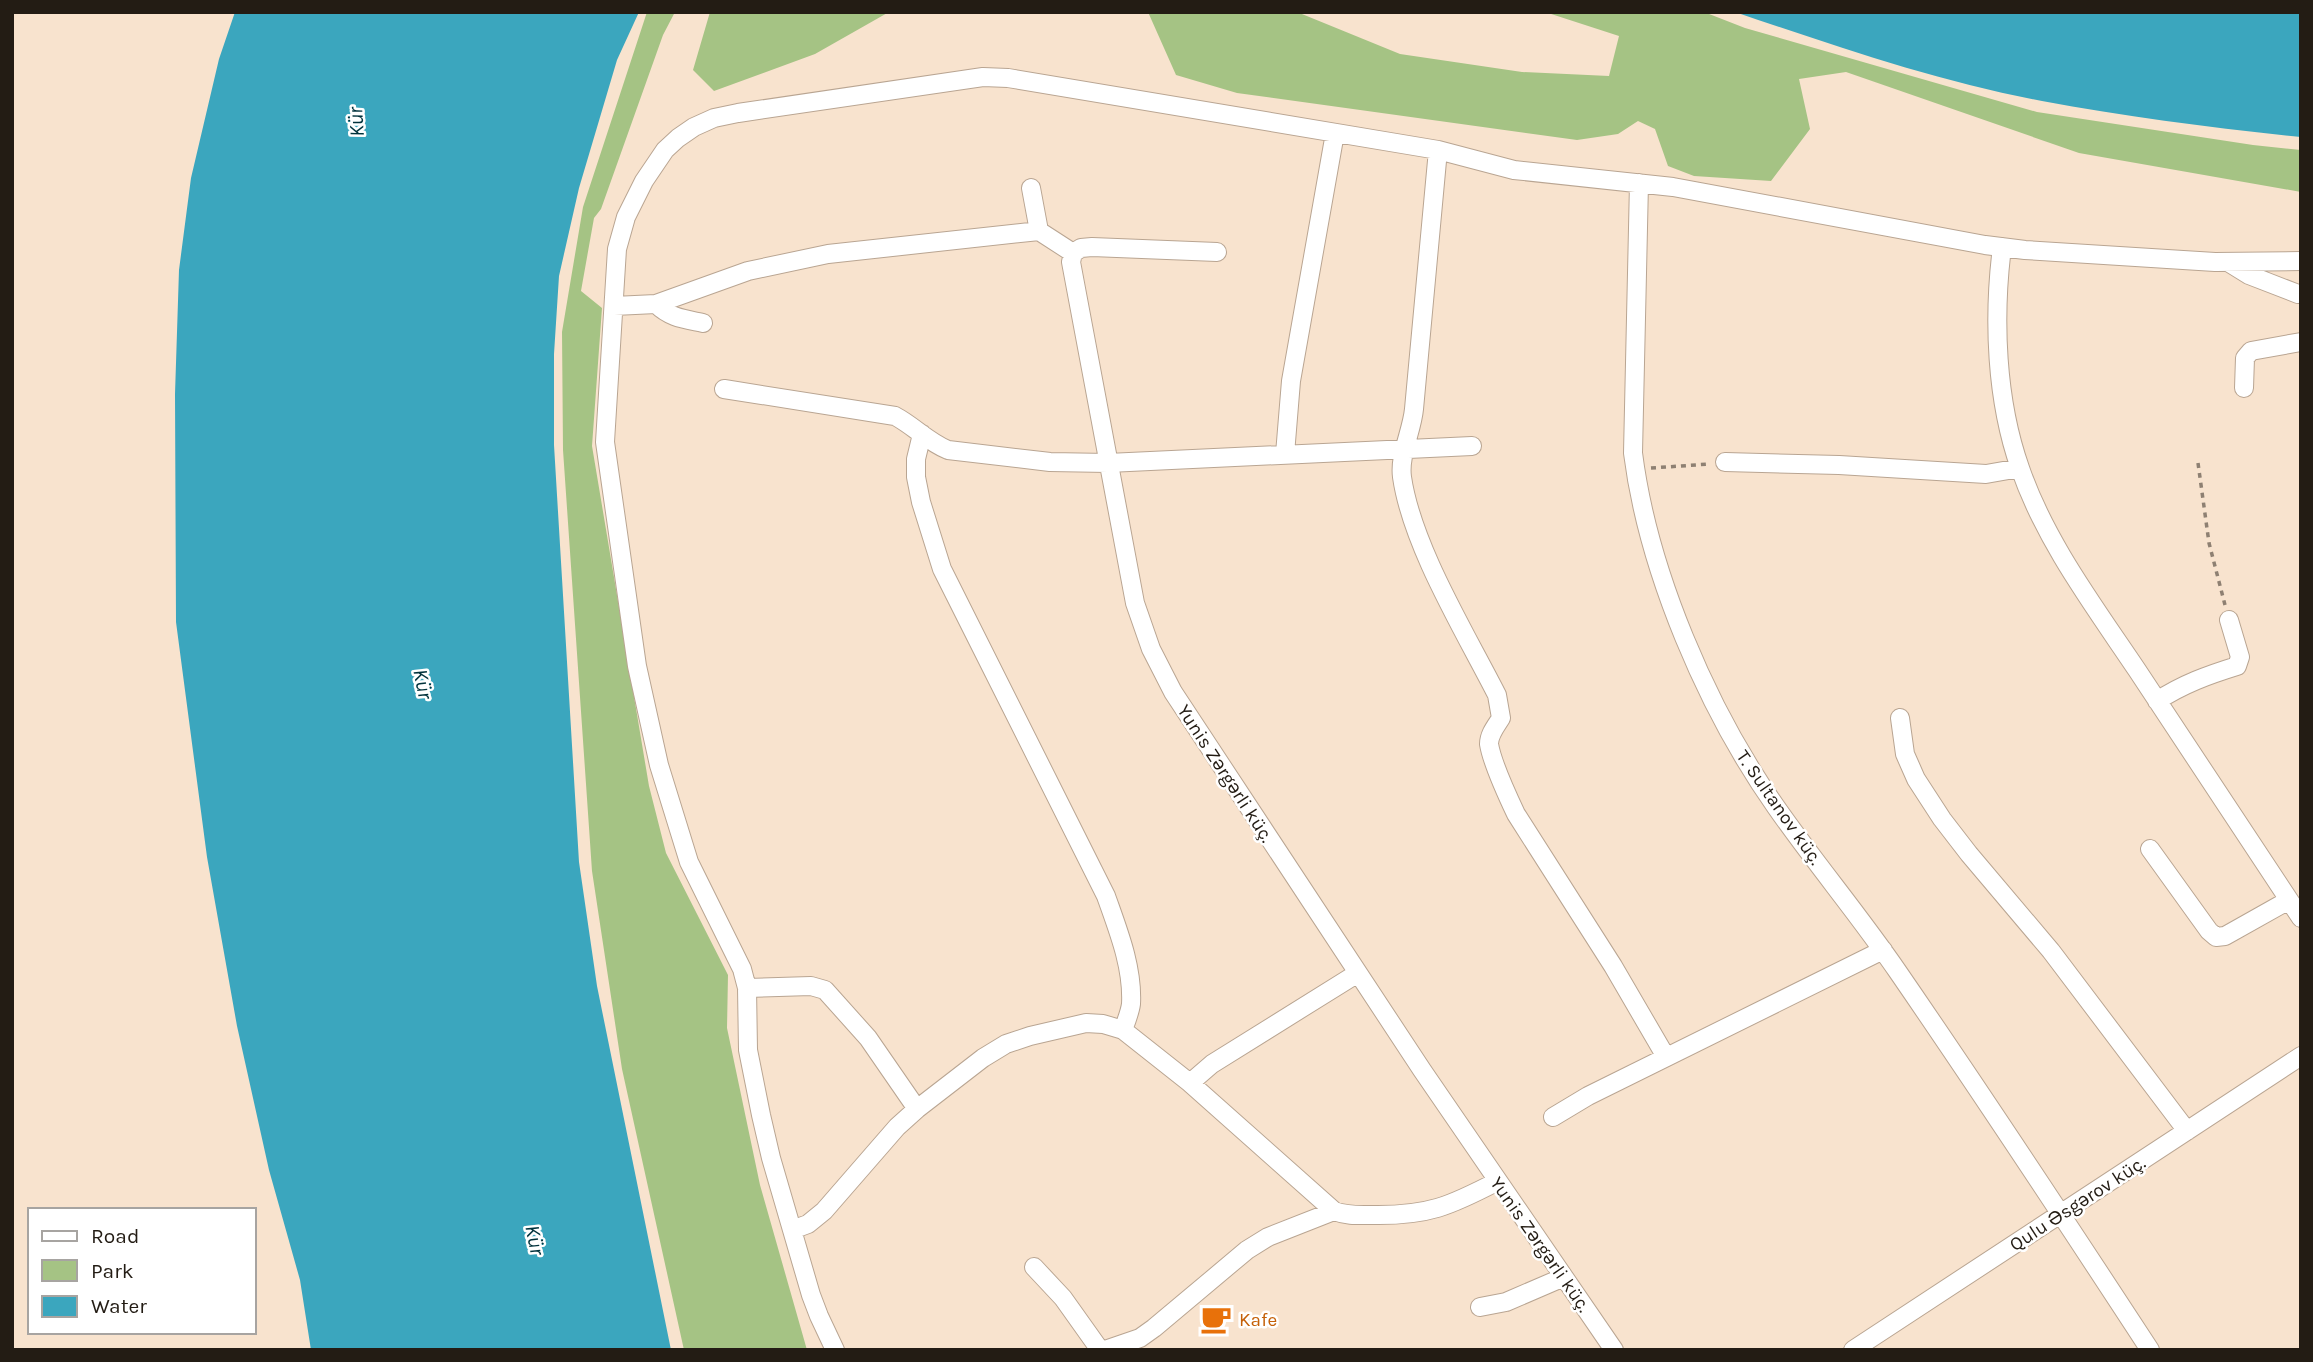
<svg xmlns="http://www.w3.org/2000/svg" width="2313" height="1362" font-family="Karla,sans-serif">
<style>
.green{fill:#a5c384}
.water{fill:#3ba6be}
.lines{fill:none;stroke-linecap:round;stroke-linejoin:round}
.minor-casing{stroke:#b9a592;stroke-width:20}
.path{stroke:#8e8072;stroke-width:3.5;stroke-dasharray:5 5;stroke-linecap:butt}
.minor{stroke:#fff;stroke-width:18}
.labels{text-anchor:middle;stroke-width:5;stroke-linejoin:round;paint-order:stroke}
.street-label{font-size:19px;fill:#231c14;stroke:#fff}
.food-label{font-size:19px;fill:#c56008;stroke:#fff;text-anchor:start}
.water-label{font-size:21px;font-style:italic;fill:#00323c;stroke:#fff}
</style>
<rect width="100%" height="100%" fill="#f8e3ce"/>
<path class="green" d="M647,12H675L663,35L601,209L594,218L581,291L602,308L592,446L649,786L666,853L728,975L727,1028L760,1185L807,1350H684L622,1069L592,871L563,450L562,332L583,207Z
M710,12H889L815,54L714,91L693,70Z
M1148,12H1297L1400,54L1522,72L1609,76L1619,36L1545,12H1704L1745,28L2037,112L2253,145L2301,150V192L2079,153L1846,72L1799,79L1810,129L1771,181L1694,176L1668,166L1655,129L1638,121L1618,134L1577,140L1237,93L1176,75Z"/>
<path class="water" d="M235,12H639L617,60L579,188L559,276L554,354V445L579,862L597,986L671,1350H311L300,1280L269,1170L237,1026L207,857L176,622L175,394L179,270L191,178L219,59Z
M1735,12H2301V137C2214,128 2127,117 2042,101C1939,82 1835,46 1735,12Z"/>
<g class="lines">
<g class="minor-casing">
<path id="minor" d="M1438,150C1430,237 1422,323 1414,409C1412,431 1399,455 1402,477C1412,546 1465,632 1497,695L1501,718C1496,726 1489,734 1489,744C1492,763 1507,795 1516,814L1613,966L1666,1057
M1639,183L1633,453C1648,571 1707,709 1776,807C1815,863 1859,915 1898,972C1984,1097 2067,1223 2150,1350
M1031,188L1039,231
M2002,247C1993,319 1996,400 2020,468C2045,541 2094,606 2137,670C2192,752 2246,835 2301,918
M1217,252L1092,247L1081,248L1073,253L1071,262L1135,603L1151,649L1173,692L1422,1070L1614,1350
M2228,262L2249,275L2298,294
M656,304C670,318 684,319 703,323
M614,306L656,304L748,271L828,254L1039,231L1073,253
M2244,388L2245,358L2251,351L2301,342
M724,389L895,416C914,426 928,442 948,450L1050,462L1108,463L1472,446
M922,434L916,459V477L921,502L942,569L1106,896C1118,930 1133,967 1131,1004C1130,1012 1126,1022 1123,1030
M1285,454L1291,381L1335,133
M1725,462L1839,465L1986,474L2020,468
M2157,701C2183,684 2208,675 2237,666L2240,657L2229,620
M1900,718L1905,754L1916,779L1942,819L1969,854L2051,951L2187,1131
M2150,849L2209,931L2216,937L2225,936L2289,900
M747,988L811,986L825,990L868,1038L917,1109
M1190,1083L1212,1064L1358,973
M1553,1117L1588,1096L1883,950
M792,1230L808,1224L824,1211L897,1127L917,1109L983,1058L1006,1044L1030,1036L1086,1023L1103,1024L1123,1030L1190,1083L1334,1211C1347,1216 1359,1215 1372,1215C1428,1216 1450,1206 1498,1181
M1034,1267L1063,1298L1100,1350
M1480,1307L1506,1302L1564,1277
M835,1350L819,1316L811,1295L771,1158L761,1115L748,1050L747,988L742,969L689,862L659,765L637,666L605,442L617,249L626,217L644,181L665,150L678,138L694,127L714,118L738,113L983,77L1008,78L1438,150L1514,170L1673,187L1985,245L2025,250L2215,262L2301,261
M1105,1350L1140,1338L1154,1328L1247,1250L1268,1237L1334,1211
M1853,1350L2301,1056"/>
</g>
<path class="path" d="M2198,463L2209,543L2225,605
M1651,468L1710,464"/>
<use href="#minor" class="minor"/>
</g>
<defs>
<g id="cafe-bare" transform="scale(2.415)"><path d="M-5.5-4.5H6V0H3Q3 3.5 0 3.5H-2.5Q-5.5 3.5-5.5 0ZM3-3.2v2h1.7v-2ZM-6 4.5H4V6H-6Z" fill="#e8710a" stroke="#fff" stroke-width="2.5" paint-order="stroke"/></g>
</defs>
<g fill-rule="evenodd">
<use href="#cafe-bare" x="1216" y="1319"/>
</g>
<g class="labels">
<g class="street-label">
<text transform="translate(1226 773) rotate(57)" y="7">Yunis Zərgərli küç.</text>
<text transform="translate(1780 807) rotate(55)" y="7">T. Sultanov küç.</text>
<text transform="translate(2077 1203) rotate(-33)" y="7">Qulu Əsgərov küç.</text>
<text transform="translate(1541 1244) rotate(55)" y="7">Yunis Zərgərli küç.</text>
</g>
<g class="food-label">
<text x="1239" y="1326">Kafe</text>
</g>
<g class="water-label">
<text transform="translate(356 122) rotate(-94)" y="7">Kür</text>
<text transform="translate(423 684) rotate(79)" y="7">Kür</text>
<text transform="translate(535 1240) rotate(79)" y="7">Kür</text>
</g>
</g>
<rect width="2313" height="1362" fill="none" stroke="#231c14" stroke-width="28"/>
<rect x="28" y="1208" width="228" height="126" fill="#ffffff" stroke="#a7a4a1" stroke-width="2"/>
<rect x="42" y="1231" width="35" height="10" fill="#ffffff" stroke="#a7a4a1" stroke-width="2"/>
<text x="91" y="1243" font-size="21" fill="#231c14">Road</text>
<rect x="42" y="1260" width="35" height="21" fill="#a5c384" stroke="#a7a4a1" stroke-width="2"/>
<text x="91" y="1278" font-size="21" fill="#231c14">Park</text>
<rect x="42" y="1296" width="35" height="21" fill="#3ba6be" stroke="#a7a4a1" stroke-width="2"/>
<text x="91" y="1313" font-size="21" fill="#231c14">Water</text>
</svg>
